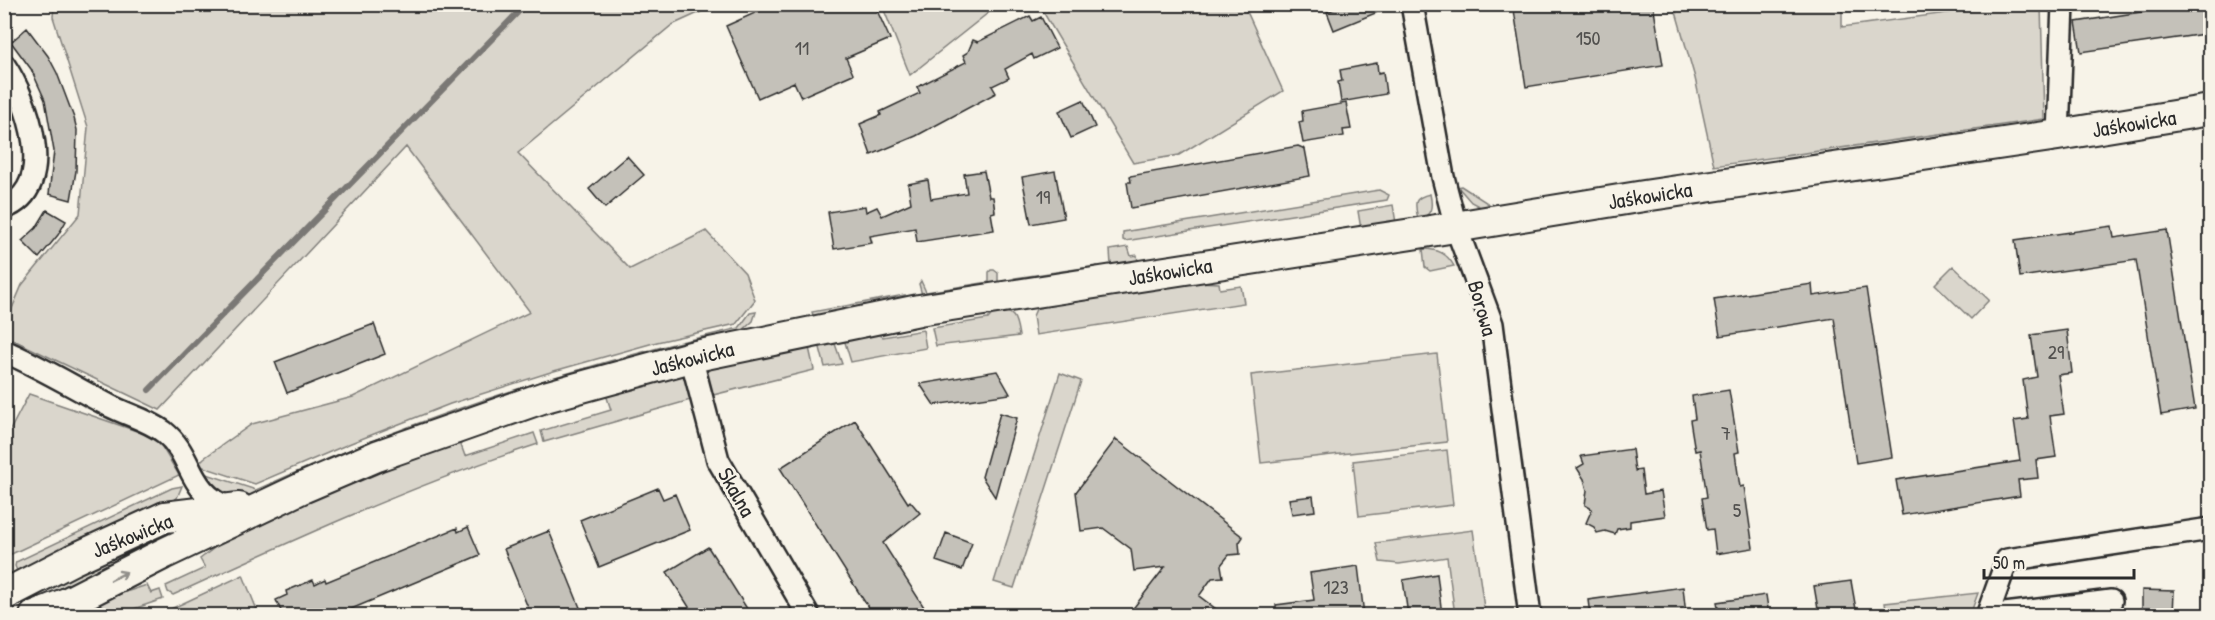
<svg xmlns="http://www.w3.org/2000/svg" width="2215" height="620" font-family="'Patrick Hand',sans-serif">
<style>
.green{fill:#dad6cc;stroke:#82807c;stroke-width:1.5}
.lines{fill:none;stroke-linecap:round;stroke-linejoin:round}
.stream{stroke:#7a7874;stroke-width:6}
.building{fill:#c4c1b9;stroke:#2b2b2b;stroke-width:1.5}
.street-casing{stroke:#2b2b2b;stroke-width:26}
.secondary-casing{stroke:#2b2b2b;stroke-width:34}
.street{stroke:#f7f3e8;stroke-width:21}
.secondary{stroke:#f7f3e8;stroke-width:30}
.oneway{stroke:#918f8a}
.labels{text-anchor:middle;stroke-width:6;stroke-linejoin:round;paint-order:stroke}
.number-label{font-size:20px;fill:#51504e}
.street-label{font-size:22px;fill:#2b2b2b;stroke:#f7f3e8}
</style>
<rect width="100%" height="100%" fill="#f7f3e8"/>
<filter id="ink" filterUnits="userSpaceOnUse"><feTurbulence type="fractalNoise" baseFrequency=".0167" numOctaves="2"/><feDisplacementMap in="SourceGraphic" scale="12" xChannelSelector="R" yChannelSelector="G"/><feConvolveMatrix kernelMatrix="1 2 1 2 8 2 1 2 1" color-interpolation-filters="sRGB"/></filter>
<g filter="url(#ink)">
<path class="green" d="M54,5H716L672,25L518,153L630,269L706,231L745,273L755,300L736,324L657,342L554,371L450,404L351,443L255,484L197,465L204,458L252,424L353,397L530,312L406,147L160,410L5,336V325L22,285L80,214L88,127L53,17Z
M882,5H998L910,75Z
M1039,5H1244L1283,91L1179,155L1133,163Z
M1674,5H1842V27L2007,5H2041L2044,119L1714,166L1695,78Z
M1461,186L1492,206L1484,209L1471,202L1458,187Z
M1379,190L1389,195L1387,200L1125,241L1123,240V232Z
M1430,194C1433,207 1432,216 1418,219C1415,204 1412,198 1430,194Z
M1393,205L1396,223L1361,229L1358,211Z
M1128,247L1131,256L1137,255L1138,262L1114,267L1111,265L1110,250Z
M1423,249C1437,249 1447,253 1454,266L1430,271L1425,267Z
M1097,266L1094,271L1020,282L1015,278Z
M1953,266L1989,300L1971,319L1935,284Z
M991,270H994L998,273V283L922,295L919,284L921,281L926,292L989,282V272Z
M1172,281L1219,283L1220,289L1241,286L1244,303L1036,335L1033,316L1037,307Z
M905,295V298L814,318L812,312Z
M996,310C1016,311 1016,319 1019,336L936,346L932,328L988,319Z
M756,312L753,321L742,331L248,498L224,495L202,476L207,474L256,490C412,419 573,366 739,328L750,313Z
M872,330L883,337L923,330L926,348L851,362L844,339Z
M818,340L834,341L842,364L825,367Z
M808,343L814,370L709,396L705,377L707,368Z
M1437,354L1447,442L1261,463L1251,375Z
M680,373L688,380L694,399L544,442L541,431L611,410L605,391Z
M1060,373L1081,381L1014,588L994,582Z
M29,394L151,436L159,442L179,475L5,557V440Z
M534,433L538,444C413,485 293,540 173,595L168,592L166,586L205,568L200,559L231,535L251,522L458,437L465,456Z
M1447,450L1453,505L1359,516L1353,461Z
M182,486L177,498L18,573L15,566L16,562L172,488Z
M190,528L32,606L27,593L162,530Z
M1473,530L1485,615H1455L1447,557L1399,564L1380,562L1376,543Z
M243,575L259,615H158Z
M147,585L151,593L160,590L163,599L116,615L63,616L80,607Z
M1978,593L1970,615H1887L1885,603Z"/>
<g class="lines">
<path class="stream" d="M149,390L526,4"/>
</g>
<path class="building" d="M775,4H874L890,39L846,58L853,74L801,97L794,82L758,98L726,26Z
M1345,4H1395V5L1334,30L1327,12Z
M1551,4H1653L1663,65L1526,87L1514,10Z
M2193,4H2211V33L2081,52L2076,22Z
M1030,16L1033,21L1041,17L1057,48L1034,59L1032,54L1005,69L1009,78L992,86L996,93L916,136L871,155L860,124L881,115L880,112L920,93L917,87L966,62L963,55L968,52L973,40L978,42Z
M27,28L48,56L57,73L74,118L77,130L76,171L71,200L49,194L54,151L45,100L31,69L11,42Z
M1377,63L1378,73L1383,72L1386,94L1341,102L1338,82L1342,81L1340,70Z
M1083,100L1095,127L1071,138L1059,111Z
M1346,103L1351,129L1343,130L1344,136L1303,143L1299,122L1303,121L1302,111Z
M1298,146L1305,149L1310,176L1131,208L1127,182H1131L1130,176Z
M627,156L644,175L605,208L589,189Z
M984,171L989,197H993L995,212L991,213L994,230L917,242L915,228L870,236L872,243L834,249L828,212L865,206L866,212L877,207L882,216L911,203L908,184L928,180L931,199L967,193L964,174Z
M1055,171L1064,218L1031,224L1022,177Z
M47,210L66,221L58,235L39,258L22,241L36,228Z
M2112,226L2114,238L2167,230L2195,409L2161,415L2136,260L2020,277L2015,240Z
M1812,284L1813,296L1866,288L1892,457L1856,463L1834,318L1720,336L1714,299Z
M374,324L385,354L287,393L275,362Z
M2067,330L2072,373L2058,375L2064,414L2050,416L2056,457L2036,460L2038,478L2018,480L2020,496L1902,515L1896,480L2020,461L2014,421L2028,419L2023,380L2037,377L2031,335Z
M997,371L1010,394L934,405L920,384Z
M1729,390L1739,452L1735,453L1740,487L1744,486L1753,548L1716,554L1713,529L1707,530L1702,498L1707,497L1700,450L1695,451L1690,420L1695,419L1692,396Z
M1000,413L1017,418L995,497L982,477Z
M855,420L908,503L910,501L920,513L883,543L929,615H873L780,468Z
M1116,439L1243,537L1239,543L1240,554L1229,555L1221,565L1223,577L1212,578L1199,596L1224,615H1128L1165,567L1134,571L1131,549L1103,528L1081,531L1076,492Z
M1632,449L1635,471L1641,470L1644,494L1661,491L1665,516L1630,521V527L1617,529L1615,534L1605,531L1597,533L1594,527L1586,523L1592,509L1585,505L1587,490L1584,479L1577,468L1584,464L1581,456Z
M658,488L663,499L675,494L690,530L599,567L580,520Z
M1313,496L1315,511L1292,514L1289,499Z
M468,527L480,555L337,615L334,608L325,612L323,609L307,615H283L276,600L287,595L286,591L313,580L315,584L325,579L326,582L457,528L458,532Z
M549,531L583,615H531L504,549Z
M946,533L972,543L962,570L936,561Z
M708,547L751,615H694L667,572Z
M1358,566L1364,615H1276V605L1314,600L1310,573Z
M1437,574L1442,615H1408L1403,580Z
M1851,581L1857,615H1819L1814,586Z
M1683,587L1686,615H1590L1588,600Z
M2142,590L2174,591L2173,615H2142Z
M1766,595L1769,615H1719L1717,602Z"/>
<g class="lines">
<g class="street-casing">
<path id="street" d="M1412,4L1443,177L1456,227L1492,324L1530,616
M4,65C27,99 60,187 4,208
M2058,135L2063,4
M4,351C41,367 75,388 110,406C128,415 148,420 164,432C195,457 185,491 231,509
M691,357L718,460L809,616
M1987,616L2007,560L2210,529
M1988,616L2111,601"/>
</g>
<g class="secondary-casing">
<path id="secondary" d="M4,595L72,560L165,517L239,508
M35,616L67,603L163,554L302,488L377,456L545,397L691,357L919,310L1412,234L1644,196L2058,135L2210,110"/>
</g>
<use href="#street" class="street"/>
<use href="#secondary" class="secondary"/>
</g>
<defs><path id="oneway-shaft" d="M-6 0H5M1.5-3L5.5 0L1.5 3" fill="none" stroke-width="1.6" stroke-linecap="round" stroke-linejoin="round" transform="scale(1.5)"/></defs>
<use class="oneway" href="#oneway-shaft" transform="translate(119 576) rotate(-27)"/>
</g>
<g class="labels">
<g class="number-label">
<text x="1588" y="45">150</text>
<text x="802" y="55">11</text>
<text x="1043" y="204">19</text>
<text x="2056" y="359">29</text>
<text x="1726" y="440">7</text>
<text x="1737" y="517">5</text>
<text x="1336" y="594">123</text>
</g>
<g class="street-label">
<text transform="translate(2134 123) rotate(-9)" y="8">Jaśkowicka</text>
<text transform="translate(1650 195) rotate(-9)" y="8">Jaśkowicka</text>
<text transform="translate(1170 271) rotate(-9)" y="8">Jaśkowicka</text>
<text transform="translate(1483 308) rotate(74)" y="8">Borowa</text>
<text transform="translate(692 358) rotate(-14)" y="8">Jaśkowicka</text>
<text transform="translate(737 492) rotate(60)" y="8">Skalna</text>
<text transform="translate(132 535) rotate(-22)" y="8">Jaśkowicka</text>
</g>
</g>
<rect width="2215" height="620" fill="none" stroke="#f7f3e8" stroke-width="24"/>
<rect x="12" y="12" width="2191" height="596" fill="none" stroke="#2b2b2b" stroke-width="2" filter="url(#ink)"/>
<path d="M1984 569v9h150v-9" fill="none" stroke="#2b2b2b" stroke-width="3"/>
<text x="1993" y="569" font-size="18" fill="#2b2b2b" stroke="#f7f3e8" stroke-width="4.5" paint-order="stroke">50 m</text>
</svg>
